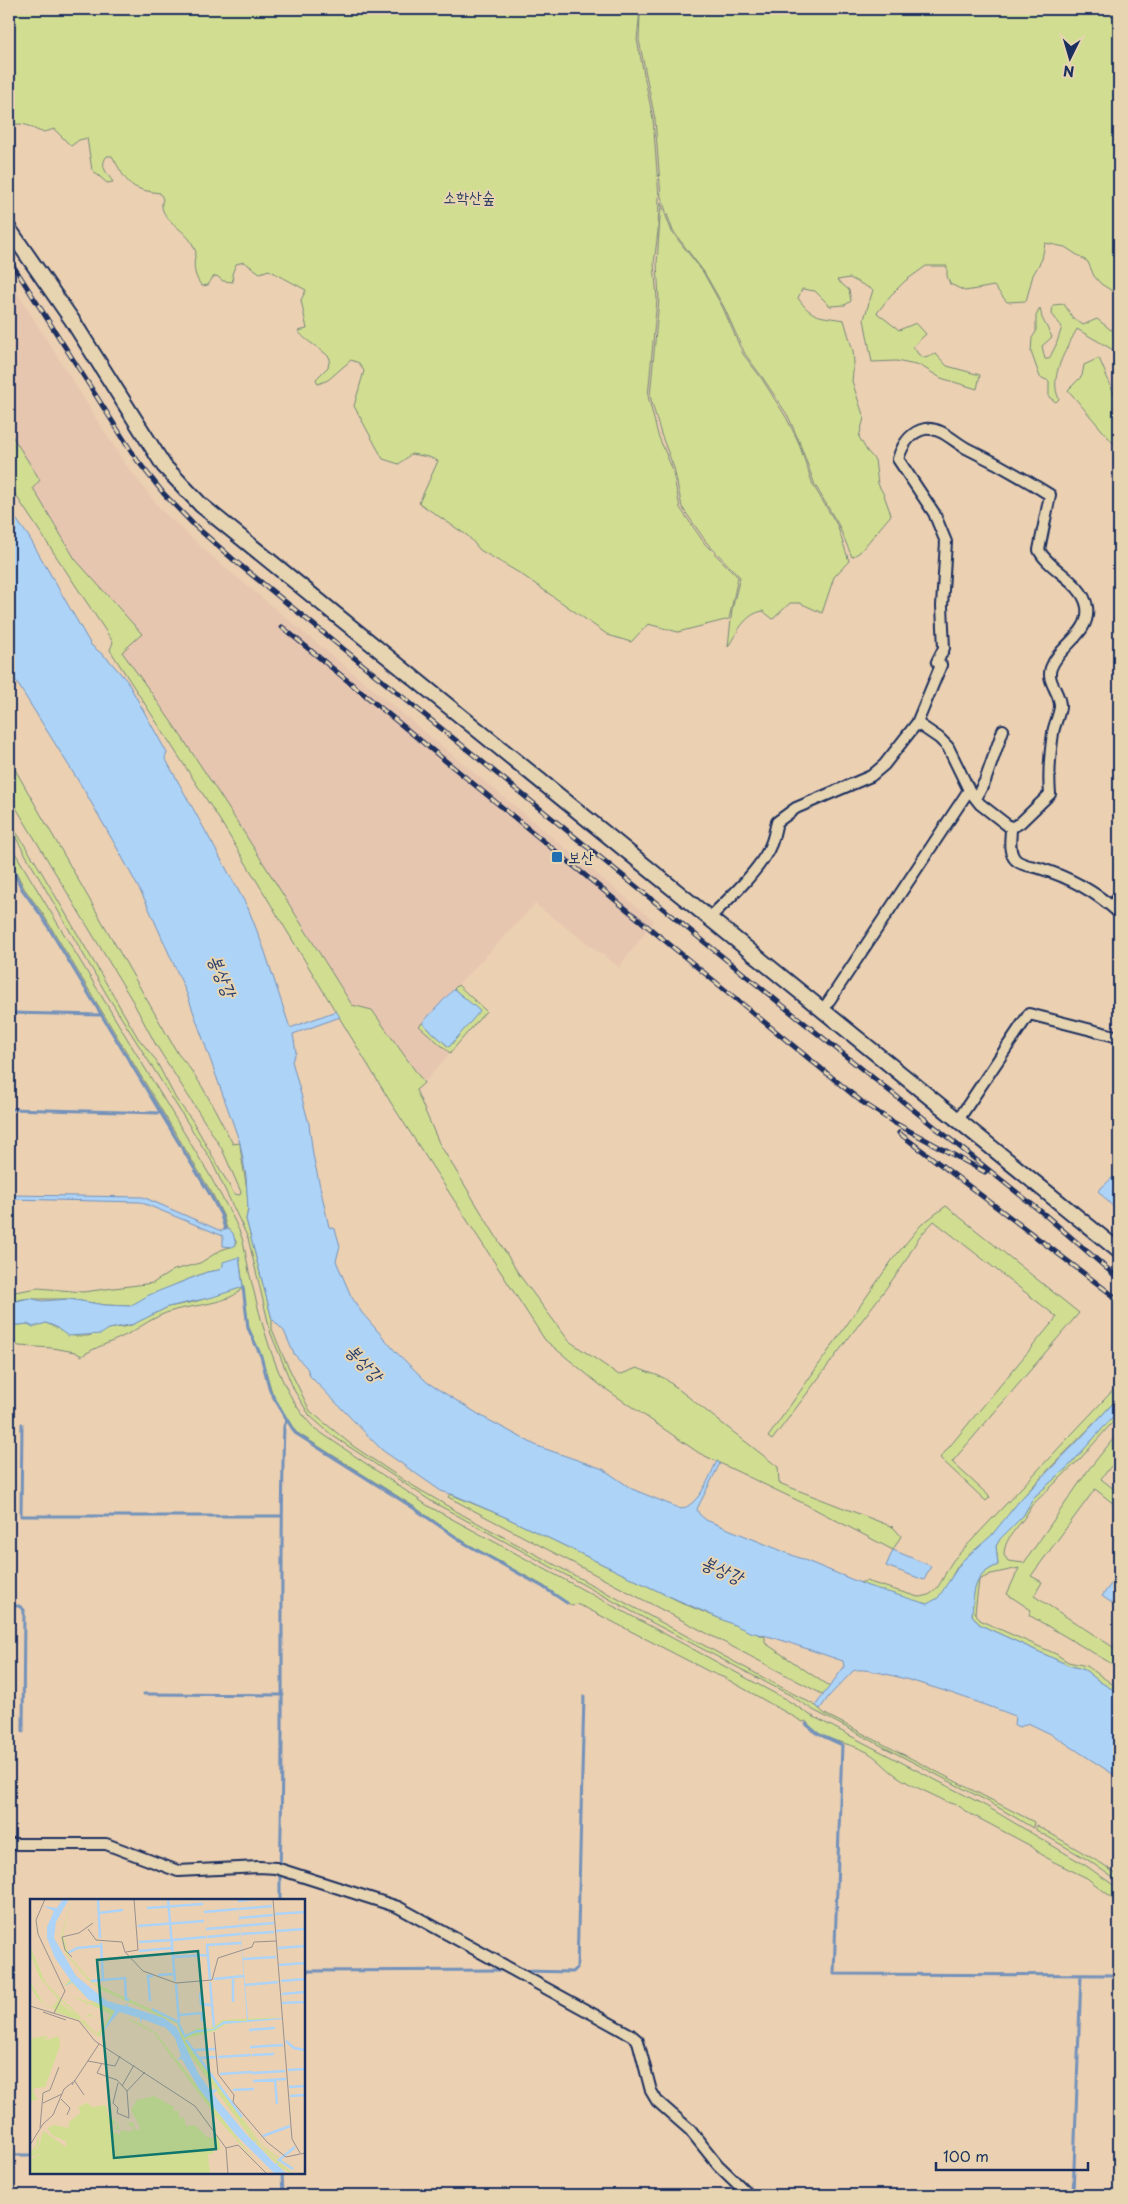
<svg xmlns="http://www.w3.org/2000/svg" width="1128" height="2204" font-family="'Playpen Sans','Poor Story',sans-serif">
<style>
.built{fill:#e7c6b0}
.green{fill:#d1de91;stroke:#768678}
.water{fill:#add3f7;stroke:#7391ba}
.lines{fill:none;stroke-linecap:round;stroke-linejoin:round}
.stream{stroke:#7391ba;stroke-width:3}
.minor-casing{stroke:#1b2f5e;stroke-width:14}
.secondary-casing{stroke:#1b2f5e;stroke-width:18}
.minor{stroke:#e7d4b1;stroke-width:10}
.secondary{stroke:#e7d4b1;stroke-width:14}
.rail-casing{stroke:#1b2f5e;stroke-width:5}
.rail{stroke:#e7d4b1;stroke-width:3;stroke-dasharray:9;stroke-linecap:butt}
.poi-dot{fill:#1f6fb2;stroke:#e7d4b1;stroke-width:2}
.labels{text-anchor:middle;stroke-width:4;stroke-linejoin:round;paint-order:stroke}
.park-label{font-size:16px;fill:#2d4063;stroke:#e7d4b1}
.poi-label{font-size:16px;fill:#1b2f5e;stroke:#e7d4b1;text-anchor:start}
.water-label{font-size:18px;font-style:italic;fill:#2a3f6d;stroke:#e7d4b1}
.inset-river{fill:none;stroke:#add3f7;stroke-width:2.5}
.inset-road{fill:none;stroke:#989090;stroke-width:1}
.view{fill:#0f766e;fill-opacity:0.15;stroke:#0f766e;stroke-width:2.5}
.inset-edge{fill:none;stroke:#1b2f5e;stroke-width:2.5}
</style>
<rect width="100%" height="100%" fill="#ebd0b2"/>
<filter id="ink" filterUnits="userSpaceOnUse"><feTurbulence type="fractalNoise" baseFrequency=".02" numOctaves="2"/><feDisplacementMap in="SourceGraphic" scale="10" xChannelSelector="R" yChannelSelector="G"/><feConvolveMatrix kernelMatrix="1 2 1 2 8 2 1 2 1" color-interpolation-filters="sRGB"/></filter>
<g filter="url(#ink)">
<path class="built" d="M9,280L123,461L162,511L217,561L654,921L619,967L535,904L419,1026L450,1053L424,1083L372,1010L352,1005L232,814L121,651L9,472Z"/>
<path class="green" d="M25,9H640L637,40L653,119L659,198L658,231L654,263L657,299L648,396L658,435L672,468L680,508L705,544L738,577L729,619L678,632L648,624L631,642L608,635L521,574L480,550L468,536L419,503L438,461L429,457L411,454L399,464L383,459L354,406L364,371L359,363L351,360L328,380L318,384L316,379L328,367L330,358C320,347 307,343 298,331L307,329L301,300L306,290L269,270L260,273L244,262L236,264L232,274L233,282L223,281L217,276L213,277L208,285L202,286C193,276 193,263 196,252C194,248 193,244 190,240C182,228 156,216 163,199L160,193C127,189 128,183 112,156H107C99,166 107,173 113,182L107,183L92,170L87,138L79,140L71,146L54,129C39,135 39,130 26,125C21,123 14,125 9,124V10L14,11Z
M642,9H1011L1119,14V295L1101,284L1094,276L1088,262L1065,247L1045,243L1042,259L1033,275L1026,301L1007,302L994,286L965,291L950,284L947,276V266H926L905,281L890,296L877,313L899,330L916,323L926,334L913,346L918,354L925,358L936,354L947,366L980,375L977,389L941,378L921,366L896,361L872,362L864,319L873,290L850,278L837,280L849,290L851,301L845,305L830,306L815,291L802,289L798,298C812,319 821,316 844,320L853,351L854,363L852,381L864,418L859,437L867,451L875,460L878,484L884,495L891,515L860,552L852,557L838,524L815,485L799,441L788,416L763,378L745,354L724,307L704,272L673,231L661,197L655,119L639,40L640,16Z
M661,203L672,232L703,272L723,308L743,354L762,379L786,417L798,441L813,485L837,525L849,561L834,577L822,613L800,603H790L773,619L763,611C745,614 737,632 728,647L732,610L740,577L707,543L682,507L674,468L661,434L650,396L659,299L657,263Z
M1064,304L1073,318L1083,325L1097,319L1111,330L1119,327V351H1115L1077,329C1067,348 1048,377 1059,399L1056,402L1049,397V381L1040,377L1031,352L1032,338L1036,332V316L1040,308L1042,318L1052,337L1042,346L1045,359H1049L1056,345L1062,327L1052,314L1053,305Z
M1099,358L1115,396L1119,395V440L1113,443L1068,390L1082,376L1084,365Z
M9,431L40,480L33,488L75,559L142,634L122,652C205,765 277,886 352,1005L372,1010L424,1083L416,1090L439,1143L520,1276L569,1341L619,1375L637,1368L664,1378L778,1467L779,1483L893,1527L901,1536L893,1550L805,1504L699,1453L600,1385L545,1340L391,1103L221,822L110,650L113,642L9,485Z
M9,759L178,1054C202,1080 216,1113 233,1144L240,1143C241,1166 252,1196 246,1219L272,1319V1329L283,1356L310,1411L353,1446L405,1481L461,1514L816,1706L825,1714L1034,1822L1033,1828L989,1802L813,1710L790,1695L653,1623L431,1501L333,1436L310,1416L294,1390L271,1334L248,1238L211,1160L107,995L9,826V821L38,866L138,1038L155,1059L176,1099L192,1120L234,1194L240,1195L241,1192L222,1149L156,1045L132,1000L9,796Z
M9,843L209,1174C220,1195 234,1216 242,1238C245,1249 247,1261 249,1272C262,1323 276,1389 314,1428L428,1506L787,1700L810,1715L986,1806L1085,1865L1119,1889V1903L1087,1878L1046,1858L1031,1846L965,1811C959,1804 953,1805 945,1801C930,1793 911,1786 897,1776C885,1768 877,1756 863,1750C844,1741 820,1741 806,1721L803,1722L725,1678L710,1672L586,1608L576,1604L572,1606L544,1586L466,1543L413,1506L296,1432L274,1399L261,1355L249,1328L239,1257L219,1270L207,1272L179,1283L130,1306L105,1305L69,1299H22L9,1303V1293L38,1288L83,1292L153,1283L174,1270L200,1263L221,1250L236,1245V1241L227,1229L223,1215L213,1195L43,914L24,888L9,858Z
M458,985L486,1011L450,1053L419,1026L422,1023L449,1047L479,1011L454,989Z
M946,1206L1079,1313L952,1462L990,1497L986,1501L940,1458L1057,1317L934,1221L919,1237L902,1267L772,1440L768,1437L893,1259L921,1225Z
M243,1287C233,1304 190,1305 172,1311C154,1316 140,1328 124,1336C110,1343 95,1347 82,1356L75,1352L53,1348L19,1346L9,1340V1326L28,1324L33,1326L46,1323L74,1336H88L108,1329L129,1326L168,1307L194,1302Z
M1119,1384V1397C1088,1431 1053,1463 1022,1498C1011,1510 1002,1524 991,1536C982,1545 971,1552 962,1561C951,1571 944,1603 928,1604C913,1606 875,1588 859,1583L866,1581L918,1597C942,1597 942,1571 957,1556C1011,1499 1065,1441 1119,1384Z
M1119,1410V1415L1080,1459L1031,1506C1024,1524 1004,1535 1004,1555L1008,1561L1024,1563L1089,1469L1119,1432V1456L1101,1479L1119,1493V1508L1095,1489L1031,1576L1042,1582L1034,1596L1119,1651V1668L1029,1615L1031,1610L1007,1594L1019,1568L991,1574L979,1580L975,1612L980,1620L990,1625L1056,1654L1068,1662L1087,1666L1119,1689V1693L1100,1682L1085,1670L1068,1665L989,1629L979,1624L972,1615C974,1589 972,1576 998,1565L996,1546L1000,1539L1023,1516L1034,1497L1069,1466Z
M450,1494L505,1517L689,1606L765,1637V1643L830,1687L824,1695L448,1497Z
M1036,1825L1104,1865L1119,1877V1882L1088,1860L1036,1830Z"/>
<path class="water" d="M9,509L29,537L91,645L108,659L127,681L167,753L165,758L248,908L264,949L290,1028L336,1011L340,1017L293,1034L296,1052L292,1061L309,1124L313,1155L329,1227L335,1229L340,1246L336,1261L351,1296L362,1313L396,1352L428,1383L483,1417L537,1446L603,1469L632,1489L681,1509C700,1504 709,1477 717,1461L720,1463L697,1509L699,1514L706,1520L868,1586L927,1604L938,1598L962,1561L991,1536L1020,1500L1077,1442L1119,1397V1410L1069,1466L1034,1497L1023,1516L1000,1539L996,1546L998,1565C973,1575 974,1590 972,1615L979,1624L989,1629L1068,1665L1085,1670L1100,1682L1119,1693V1778L1053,1735L1028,1723L1020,1727L1014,1725L1015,1716C993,1707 868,1662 853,1671L829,1696L820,1709L816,1706L818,1702L844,1667L843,1661L775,1638L750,1632L662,1593L505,1517L454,1495L441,1491L382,1450L310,1376L307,1368L294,1354L284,1331L272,1319L246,1219L248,1210L246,1176L240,1143L187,994L146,902L121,855L84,790L9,670Z
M454,989L480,1011L449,1047L422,1023Z
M1113,1177L1119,1184V1213L1098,1191Z
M9,1195L143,1197L221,1231L228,1229L233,1233L236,1245L232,1247L223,1246V1236L140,1202L9,1199Z
M239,1257L243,1287L213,1297L168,1307L134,1324L109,1329L101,1334L68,1336L54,1326L46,1323L33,1327L28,1324L9,1326V1303L29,1298L42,1301L69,1299L105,1305L130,1306L149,1295L207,1272L219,1270L223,1266V1262Z
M893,1550L931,1566L924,1580L886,1566Z
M1117,1576L1119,1577V1608L1102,1596Z"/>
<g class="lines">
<path class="stream" d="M9,862L22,889L41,915L211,1196L221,1215L225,1229
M9,1013L101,1015
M9,1109L160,1113
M243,1287L248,1328L261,1356L270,1391L295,1433L412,1507L466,1544L543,1587L567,1603
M22,1424L21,1516H281
M9,1606H19L24,1610L23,1731
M144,1694L283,1695
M806,1724L818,1734L842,1745L834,1974L1119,1975
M280,1867C285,1720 279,1573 284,1426L287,1420
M280,1876V1900
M304,1971L503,1970
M522,1971L573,1972L577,1968L584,1696
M9,2155H31
M282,2173L283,2195
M1073,2195L1081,1975"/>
<g class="minor-casing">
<path id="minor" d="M917,723L939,738L948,747L969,790L980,804L1011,828C1011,838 1008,849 1014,858C1019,865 1031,866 1039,868C1069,877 1096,892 1119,913
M976,798L985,781L1003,730
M1112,907L1119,896
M709,918C728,900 762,868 771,844C774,837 775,829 777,822L796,808L871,776L884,765L917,723L941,665L937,662L944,648L942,606L946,542L934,513L898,459C902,446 910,432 925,429C941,427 953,441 966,448C995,462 1022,477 1050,495L1039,550C1049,570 1083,582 1087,607C1091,634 1059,645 1051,668C1046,682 1061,693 1060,707C1059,716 1054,725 1053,733C1050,754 1048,773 1050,794L1020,823L1011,828
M823,1010L969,790
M958,1120L1029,1014L1119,1037
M9,1844H106L178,1871L259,1867L276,1868L398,1907L631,2035L638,2041L651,2091L657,2101L690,2130L718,2165L749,2195"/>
</g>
<g class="secondary-casing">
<path id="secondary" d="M9,229L72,320L164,466L201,505L1119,1251"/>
</g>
<use href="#minor" class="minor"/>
<use href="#secondary" class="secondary"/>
<g class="rail-casing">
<path id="rail" d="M9,259L137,460L164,494L193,524L235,561L798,1018L1044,1214L1119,1279
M282,627L862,1102L893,1122L985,1172
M899,1133L1119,1300"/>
</g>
<use href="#rail" class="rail"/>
</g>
</g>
<rect class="poi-dot" x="551" y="851" width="12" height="12" rx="2.5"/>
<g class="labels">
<g class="park-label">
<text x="469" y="203">소학산숲</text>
</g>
<g class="poi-label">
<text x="568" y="863">보산</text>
</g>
<g class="water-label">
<text transform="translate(222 976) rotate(68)" y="6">봉상강</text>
<text transform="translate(364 1363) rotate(47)" y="6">봉상강</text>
<text transform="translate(722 1570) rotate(24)" y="6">봉상강</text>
</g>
</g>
<g transform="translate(30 1899)">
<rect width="275" height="275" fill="#ebd0b2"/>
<path d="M41,0L33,36L39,57L62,83L148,123L154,136L168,129H181L193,121L252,118L196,125L185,132L155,140L232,246L270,275L238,253L231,246L224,237L209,219L233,250L264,275L251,269L221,239L155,149L147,125L72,91L58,81L46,67L36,55L31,39ZM0,47L15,83L32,101L30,104L49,119L32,102L33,101L51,118L49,121L25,113L24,109L15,106L12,104L5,96L0,85V83L14,105L22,108L29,101L10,79L2,58L0,71ZM40,80L58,99L85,112L69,138L55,125L68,139L50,122L52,120L67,135L75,125L62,117L54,118L60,115L75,125L80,115L58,104V109L57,104L40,97L66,105L57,99L42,84L34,87ZM93,118L111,125L126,134L226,263L187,219L124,134ZM15,137L19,139L13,141H17L29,137L30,147L15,188L5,189L3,192L7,200L0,203V147L3,145L0,146V140ZM124,197L144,208L143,212H148L150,220L154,218L156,227L165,226L177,238L184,239V235L188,238L191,251L184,249L183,255H178L180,275H0V260L12,254L0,258V253L6,247L9,233V246L2,255L9,248L13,232L36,248V242L23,237L17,229L25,226L38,229L40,222L51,214L48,209L50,207L57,204L62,208L76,206L78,216L86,223L84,226L80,224L79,228L86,229L88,223L90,231L88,228V231L83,229L82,232L90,236L91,231L100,233L104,229L95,223L104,224L105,231L111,230L101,211L107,201Z" fill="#d1de91"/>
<path d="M33,0H39L26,23L24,39L46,77L77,102L95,107L99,103L97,107L134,119L147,129L168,174L180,191L188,190L183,195L216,235L224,243L227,241L225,244L233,252L245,265L249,263L247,266L257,275H245L206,236L169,190L152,160L147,161L151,157L145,139L136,129L112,120L110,124V119L89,113L69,138L85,112L58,100L42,83L39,85L35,87L41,82L25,59L17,39V28L24,12L13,7L27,9ZM208,0L218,121L252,119V120L194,125L184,131L164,134L154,139V136L167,131L183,130L194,122H217Z" fill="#add3f7"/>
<path class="inset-river" d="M68,0L70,39M138,0L145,82M208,2L225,0M117,9L173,5M209,10L242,7M174,13L208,10M69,14L93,11M245,15L275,13M209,19L243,16M108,27L174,22M210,27L244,24M176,30L210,27M246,32L275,30M211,35L244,33M177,38L210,35M142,41L176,38M109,43L142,41M71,44L73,80M248,49L275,47M109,52L142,49M38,54L47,49L70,47M143,58L177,56M213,60L246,58M249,66L275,64M128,76L144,75M203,78V103M184,80L214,77M180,81L177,46L211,44M61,82L95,79L96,100L99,101M251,82L275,80M180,83L184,128M146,85L149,123M215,86L248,83M170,94L171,105L181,106M252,95L275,93M120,102L118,77H123M252,104L275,103M122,110L148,123L154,136M148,116L172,114V122M219,131L245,129M156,141L212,218M256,142L264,149L275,151M220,148L253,146M164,151L185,150M222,156L244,155M188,158L221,156M170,159L186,158M258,171L275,170M222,174L255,172M190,175L222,173M245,181L247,205M223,182L256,180M259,188L275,187M203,191L224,190M260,197L275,196M233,237L260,227M263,270L249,261L265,248"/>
<path class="inset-road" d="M15,0L6,21L8,35L35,92L24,114M243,0L262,240L270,254M58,30L66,41L92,43L95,53L113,72L146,84L182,81L188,59L222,48L224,43L246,42M96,53L108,51L104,0M42,58L35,51L32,38L49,34L63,24M0,107L49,122L65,142L165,207L196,249L208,246L237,275M13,113L36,121M184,133L188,175L204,196L203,203L237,243L256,258L275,254M58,162L85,167L90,157M72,164L67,174L87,181L97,192M44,181L54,196M88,184L83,204L88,209L87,214L99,219L97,192L115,173M42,186L69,145M92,187L104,166M31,200L40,209L37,216M13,204L32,195M10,229L13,194L20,191L29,168M0,246L13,225L23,216L34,190L43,183M196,249L198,275"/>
<path class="view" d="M168,52L186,250L84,259L67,61Z"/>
<rect width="275" height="275" class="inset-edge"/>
</g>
<rect width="1128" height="2204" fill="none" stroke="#e7d4b1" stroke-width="30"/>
<rect x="15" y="15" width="1098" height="2174" fill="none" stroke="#1b2f5e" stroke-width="2" filter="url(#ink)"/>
<g transform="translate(1070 58) rotate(185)" stroke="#e7d4b1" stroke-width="4" paint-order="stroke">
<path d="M0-4L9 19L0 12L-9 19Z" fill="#1b2f5e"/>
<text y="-8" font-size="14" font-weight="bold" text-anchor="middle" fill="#1b2f5e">N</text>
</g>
<path d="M936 2162v8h152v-8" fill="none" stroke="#1b2f5e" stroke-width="2.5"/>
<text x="943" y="2162" font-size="15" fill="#1b2f5e" stroke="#e7d4b1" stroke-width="4" paint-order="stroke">100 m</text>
</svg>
